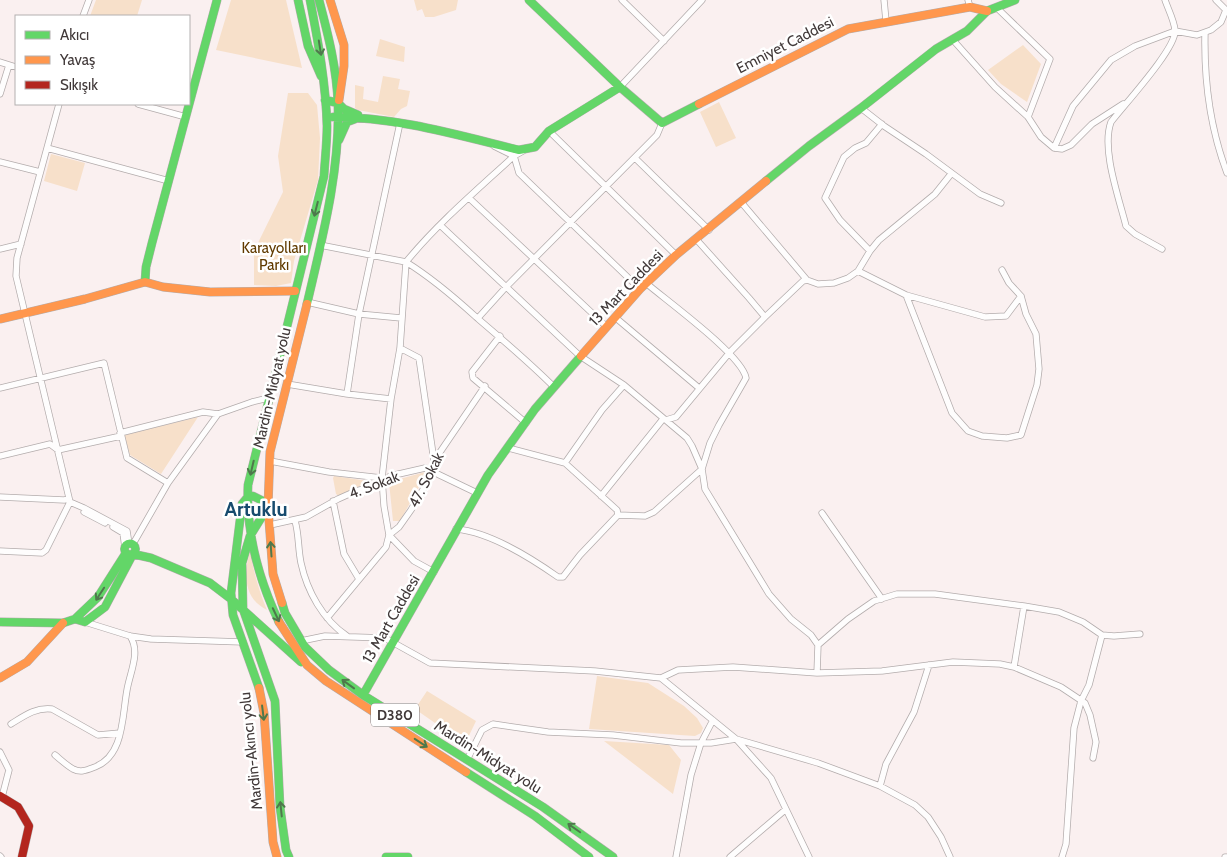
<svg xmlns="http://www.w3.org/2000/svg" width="1227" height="857" font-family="Cabin,sans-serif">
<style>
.green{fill:#f7e0ca}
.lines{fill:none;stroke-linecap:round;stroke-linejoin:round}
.street-casing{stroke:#b3acac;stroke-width:7}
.fast-casing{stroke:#b3acac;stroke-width:9}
.slow-casing{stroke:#b3acac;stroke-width:9}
.jam-casing{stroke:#b3acac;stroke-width:9}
.street{stroke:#fefdfd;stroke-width:5.5}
.fast{stroke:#63d668;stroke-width:8}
.slow{stroke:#ff974d;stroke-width:8}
.jam{stroke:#b3261e;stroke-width:8}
.oneway{stroke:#4f784c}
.labels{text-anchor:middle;stroke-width:5;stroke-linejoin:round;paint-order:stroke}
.shield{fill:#fff;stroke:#7a7474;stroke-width:1}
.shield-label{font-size:14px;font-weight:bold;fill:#413939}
.street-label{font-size:15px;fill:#413939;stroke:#fff}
.park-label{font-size:15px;fill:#613b00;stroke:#fff}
.district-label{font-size:20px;font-weight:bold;fill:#174b6e;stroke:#fff}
</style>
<rect width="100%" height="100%" fill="#faf0f0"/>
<path class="green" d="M96,0H142L137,16H90Z
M231,0H286L302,68L216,50Z
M414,0H458L456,10L434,17H425L422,9L417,11Z
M380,39L405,47L404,62L376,56Z
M1023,45L1041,64L1027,102L1001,84L988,70Z
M383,76L400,79L398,89L410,91L407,106L401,109L394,117L358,110L355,108V85L364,87L363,99L378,102Z
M288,93H308L317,105L320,138L318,180L294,261L291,283L276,286L254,285V251L283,192L278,156Z
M719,102L736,138L716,147L700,112Z
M51,154L85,163L77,191L44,181Z
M198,417L161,474L130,455L124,435Z
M425,472L426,474L400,521H393L389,482Z
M334,476L368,481V482L339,496L336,494L333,478Z
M250,552C254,573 259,591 267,610C244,599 243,574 250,552Z
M597,676L648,683L684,706L697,718L703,728L701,733L695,736L589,729Z
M427,691L476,721L465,744L415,709Z
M604,741L669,745L681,760L673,794Z"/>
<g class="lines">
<g class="street-casing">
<path id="street" d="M622,0L664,41
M884,0L886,21
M968,0L970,7
M1216,0L1227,11
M997,8L1050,59L1028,117
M83,16L89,0
M1205,33C1204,80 1210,128 1227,173
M953,40L995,87L1028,117L1041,137L1054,148L1062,149L1071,145L1092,124L1123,104
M0,62L16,67
M620,87L702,0
M0,94L9,65
M138,104L186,117
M861,108L884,126L926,154L980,194L1001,203
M549,131L676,255
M494,146L514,156L519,173L640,289
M47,148L169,181
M1054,148L1073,106L1111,60L1135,46L1175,31L1197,35L1211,30L1221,22L1226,10
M635,158L709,230
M0,162L40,172
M469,198L607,327
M741,202L807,280
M440,225L580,356L624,385L687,438L692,446L702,469L705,489L769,594L791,619L811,635L818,645L817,673
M320,245L406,262C438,223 477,190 514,156L523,151
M0,249L21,244
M1162,249L1135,234L1126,226C1119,198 1101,149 1111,122C1123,106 1177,48 1175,30C1174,20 1168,9 1165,0
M870,251L840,220L825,198L844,157L855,148L866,143L882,124
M858,271L906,295L952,413L968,431L982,436L1007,438L1021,435L1037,385L1039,369L1036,334L1026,314L1021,296L1009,283L1002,270
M906,295L985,317L1006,316L1021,296
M307,302L359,314L401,318
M765,317L803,281L807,280L818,284L834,283L848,278L858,271L870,251L879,240L935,194L951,174
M478,318L506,287L657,135L662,123
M616,318L699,388
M500,336L472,372L473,378L526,423
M400,348L419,358L434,461
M287,384L347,394L391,399
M0,388L104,363L127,458L168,483
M347,394L359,314L400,123
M666,420L676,417L730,352L765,317L749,298L696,239
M120,433L203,412L218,414L252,402L268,398
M0,456L50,444L58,450L121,436
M270,461L329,472L382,478
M565,463L602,410L624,385
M601,496L663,419
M0,497L64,500L69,499
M333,501L344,554L359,579
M70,502L84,508L127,531L129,544
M84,512L105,523
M822,513L882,599
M618,515L645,516L654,512L702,469L710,443L719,425L746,378C742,355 667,301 646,283
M295,521C299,534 298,549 301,563C307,591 323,620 347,636
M270,525L306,517L338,499L356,491L383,484L390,476L425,468L477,493
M113,527L123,533L125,548
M456,529C490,532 531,558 558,577H563L580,555L618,515L617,510L565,463L508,448
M133,544L168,483L218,414
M0,551L42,553L46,550L70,502L16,276L17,258L59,104
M434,572L414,561L389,535L384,506L382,478L391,399L400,348L406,262C432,278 454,297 476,317C503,340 529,362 554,387
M327,618L386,547L389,535L399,527L411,510L434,471V461L485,386
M85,622L130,636L151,639L243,642
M301,641L325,636L385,638L430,663L595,671L661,678L736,739L771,778L809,857
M818,645L848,619L874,601L897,594H935L1024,606L1059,612L1083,622L1102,635L1114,636L1140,634
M1014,667L1024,606
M661,678L678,670L733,667L817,673L882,671L953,662L1000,664L1014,667L1061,687L1085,703L1090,715L1096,742L1093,758
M11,724C24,716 36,707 52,709L98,735L120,733
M0,752L9,770L2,797
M55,755C60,759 66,765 73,769C81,773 87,770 95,767C124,756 122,717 127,690C130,672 141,652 130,636
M467,760L482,730L493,724L548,732L613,735L681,743H711L736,739L818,763L880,786L915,805L928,817L941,837L950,857
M880,786L886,764L914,712L929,665
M0,856L1,857
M676,857L691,775L701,743L713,720
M730,857L785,810
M1062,857L1066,844L1074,728L1081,701L1089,685L1102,635
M1225,857H1227"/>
</g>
<g class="fast-casing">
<path id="fast" d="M298,0L308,46L321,76
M529,0L620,87
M325,100L338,103L344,109L358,115
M333,117C397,117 457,135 519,150L535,147L549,131L620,87L662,123L699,104
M339,140L347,122L355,119
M766,181L809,146L861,108L936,49L967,31L987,11L1015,0
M145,282L146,267L152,243L217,0
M307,304C322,239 340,172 338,105C337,69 328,34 319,0
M124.5 549a5.5 5.5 0 1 1 11 0a5.5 5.5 0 1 1-11 0Z
M126,553L98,597L75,619L85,622L105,607L133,554L151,558L210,583L231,599
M231,599L301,662
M282,603L285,613L305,647L329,670L363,695L543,807L613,857
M0,622L63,623L75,619
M279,622C258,578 246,534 248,485L324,176C325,159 327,142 327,126C326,84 318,41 310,0
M259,688L233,615L231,593L242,504L247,498L253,496L263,501L268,507L250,536L242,563L243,609L275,701L280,807L286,850L289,857
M363,695L488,475L535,409L581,356
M466,772L535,816L589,857
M386,857H408"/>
</g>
<g class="slow-casing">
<path id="slow" d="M330,0L344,45V66L339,100
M699,104L848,29L970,7L987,11
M0,319L85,299L145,282L163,287L210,292L295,291
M581,356L640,289L676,255L766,181
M282,603L273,574L268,507L270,452L307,304
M279,622L307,665L326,681L466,772
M0,678L27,662L63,623
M259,688L264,713L273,842L277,857"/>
</g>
<g class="jam-casing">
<path id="jam" d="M0,796L18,807L29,826L22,857"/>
</g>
<use href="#street" class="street"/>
<use href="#fast" class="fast"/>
<use href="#slow" class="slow"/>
<use href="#jam" class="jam"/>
</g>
<defs><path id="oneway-shaft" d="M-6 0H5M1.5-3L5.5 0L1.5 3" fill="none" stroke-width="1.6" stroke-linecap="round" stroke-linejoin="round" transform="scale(1.25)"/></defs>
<g class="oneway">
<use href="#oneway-shaft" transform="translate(320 48) rotate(81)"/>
<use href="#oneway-shaft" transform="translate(316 209) rotate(104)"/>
<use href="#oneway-shaft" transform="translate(252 468) rotate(103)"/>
<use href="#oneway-shaft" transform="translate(271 549) rotate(-94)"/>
<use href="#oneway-shaft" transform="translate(100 594) rotate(123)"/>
<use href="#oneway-shaft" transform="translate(276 615) rotate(65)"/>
<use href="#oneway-shaft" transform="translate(348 684) rotate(-144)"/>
<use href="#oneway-shaft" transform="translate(263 713) rotate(83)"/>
<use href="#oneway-shaft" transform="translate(421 743) rotate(33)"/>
<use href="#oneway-shaft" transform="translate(281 809) rotate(-96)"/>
<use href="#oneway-shaft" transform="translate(574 828) rotate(-145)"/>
</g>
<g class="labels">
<rect class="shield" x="371" y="703.5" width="48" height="23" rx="4"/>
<g class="shield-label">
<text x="395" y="720">D380</text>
</g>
<g class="street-label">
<text transform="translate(785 45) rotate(-27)" y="5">Emniyet Caddesi</text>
<text transform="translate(626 288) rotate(-46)" y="5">13 Mart Caddesi</text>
<text transform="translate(272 388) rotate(-77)" y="5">Mardin-Midyat yolu</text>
<text transform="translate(426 480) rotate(-63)" y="5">47. Sokak</text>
<text transform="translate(374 485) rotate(-21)" y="5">4. Sokak</text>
<text transform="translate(391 619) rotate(-60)" y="5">13 Mart Caddesi</text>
<text transform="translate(251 751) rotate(-96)" y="5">Mardin-Akıncı yolu</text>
<text transform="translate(488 757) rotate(32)" y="5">Mardin-Midyat yolu</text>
</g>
<g class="park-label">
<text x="274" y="253">Karayolları<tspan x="274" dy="17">Parkı</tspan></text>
</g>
<g class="district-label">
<text x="256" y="516">Artuklu</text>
</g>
</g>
<rect x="15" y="15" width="175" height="90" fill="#ffffff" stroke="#b3b0b0"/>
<rect x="25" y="31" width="25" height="8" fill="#63d668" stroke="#b3b0b0"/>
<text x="60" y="40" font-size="15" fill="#413939">Akıcı</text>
<rect x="25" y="56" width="25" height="8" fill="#ff974d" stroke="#b3b0b0"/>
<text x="60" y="65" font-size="15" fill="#413939">Yavaş</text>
<rect x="25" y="81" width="25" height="8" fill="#b3261e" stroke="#b3b0b0"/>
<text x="60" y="90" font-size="15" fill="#413939">Sıkışık</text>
</svg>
